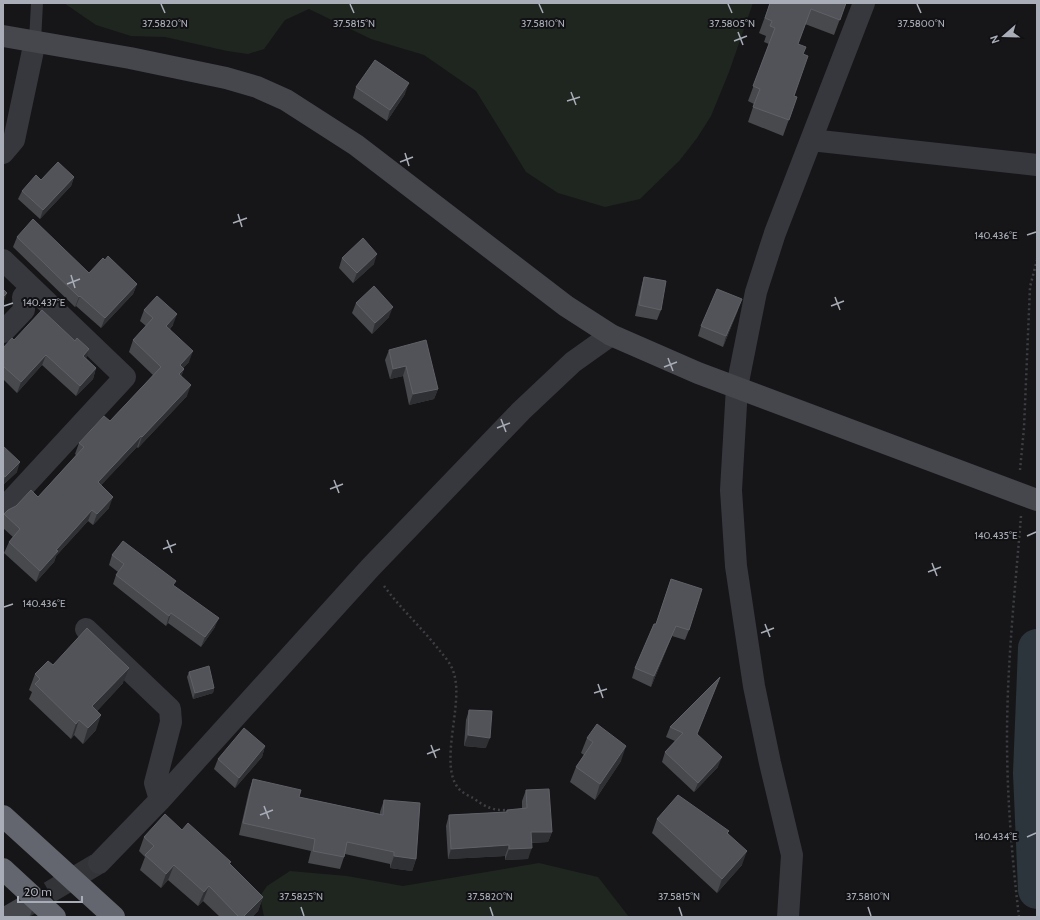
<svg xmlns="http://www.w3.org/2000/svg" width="1040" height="920" font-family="Cabin,sans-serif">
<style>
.green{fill:#1e261f}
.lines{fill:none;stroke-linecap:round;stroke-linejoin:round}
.river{stroke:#2c353c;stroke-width:38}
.street-tunnel{stroke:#333438;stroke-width:22;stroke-dasharray:22 11;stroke-linecap:butt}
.path{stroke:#3d3f44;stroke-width:2.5;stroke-dasharray:2 3;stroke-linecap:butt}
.lane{stroke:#37383d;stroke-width:12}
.street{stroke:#37383d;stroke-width:22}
.secondary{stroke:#45474d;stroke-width:22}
.highway{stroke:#63666e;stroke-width:22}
.wall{fill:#47494d}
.shaded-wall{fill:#2f3033}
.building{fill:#525359;stroke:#5f6168}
.ticks{fill:none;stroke:#a8adb8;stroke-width:1.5}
.ticks-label{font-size:10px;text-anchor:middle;fill:#a8adb8;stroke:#111113;stroke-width:4;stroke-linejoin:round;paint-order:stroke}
</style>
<rect width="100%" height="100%" fill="#161618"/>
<path class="green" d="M64,3H753L729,72L711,116L697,138L680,160L640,199L605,207L558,193L526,172L476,91L424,55L371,39L309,9L285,20L264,49L248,54L227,51L165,37L131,36L96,25Z
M539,863L598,877L629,917H264L260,896L267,886L290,871L347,876L403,886Z"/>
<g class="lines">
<path class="river" d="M1037,648L1032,773L1037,890"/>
<path class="street-tunnel" d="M21,909L99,863"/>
<path class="path" d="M1020,470L1024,428L1030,287L1037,260
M384,586C401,609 422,628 440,651C445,657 452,665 454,674C464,705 437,767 460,790C463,793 469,796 473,798C484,806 493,811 506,810
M1019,917C1012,858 1007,797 1007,738C1007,664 1015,590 1021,516"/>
<path class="lane" d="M35,41L37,3"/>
<path class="street" d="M811,140L1037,165
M3,153L14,140L35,41
M3,260L125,377L3,509
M3,332L24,310L23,297L31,287
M86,629L170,709L171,722L155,783L160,800
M99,863L160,800L370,568L521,411L573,362L611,335
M788,917L792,855L770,763L754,686L736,566L731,490L737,387L756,292L775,233L864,3"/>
<path class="secondary" d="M3,36L130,58L226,78L257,87L286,100L356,145L566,306L611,335L698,373L1037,500
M7,917L21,909"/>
<path class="highway" d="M3,816L114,917
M3,869L55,917"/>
</g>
<path class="wall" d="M770,3H846L834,35L805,24L798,44L803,54L794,96L797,97L783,136L748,122L754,104L748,101L769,44L764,42L766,36L759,33Z
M356,87L405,94L387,121L353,98Z
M74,177L71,186L40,219L18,199L22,191L41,180Z
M17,237L89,273L137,284L133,294L101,328L76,306L75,307L13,247Z
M342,258L374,264L353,283L339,268Z
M644,277L661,310L657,320L635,316L641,288Z
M356,303L389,317L372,334L352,313Z
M144,310L173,325L170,329L189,362L183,368L184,369L181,376L187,396L138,448L137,447L101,485L109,508L93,525L88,521L56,556L54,562L36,582L4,553L9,542L13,537L3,528V517L4,514L38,497L76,455L75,454L79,443L110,421L153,375L129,352L133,340L146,326L140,321Z
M738,310L723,347L698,336L701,326Z
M14,340L75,341L89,349L86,358L96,368L93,379L76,396L42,365L17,393L3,379V348Z
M389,350L438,389L434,399L409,405L403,376L390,379L385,360Z
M3,446L17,472L3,485Z
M112,555L174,586L215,627L201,647L168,623L166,626L113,584L116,575L118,572L109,565Z
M671,579L689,630L685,640L672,636L651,687L632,678L635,668L656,624Z
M53,665L123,683L97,711L96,730L83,744L74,735L71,739L29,699L32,692L29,690L35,674Z
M189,672L214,688L213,693L193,699L187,677Z
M469,710L486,748L464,746L466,720Z
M670,727L697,734L718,767L694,792L662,762L665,752L675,741L666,737Z
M587,738L621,761L595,800L570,782L576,767L584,755L581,753Z
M265,746L262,757L235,788L214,769L218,759Z
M253,779L299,797L380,814V812L384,800L416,859L412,871L390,868V864L345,854L340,869L308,863L311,851L239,835L249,791Z
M526,790L552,832L548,842L531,843L528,859L505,860V856L448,859L446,826L449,815L506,812L507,810L522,809V801Z
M657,819L728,833L742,865L717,893L652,833Z
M182,830L230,864L263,897L258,911L252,917H220L203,901L198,906L168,880L161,888L140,870L145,857L139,851L144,837Z"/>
<path class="shaded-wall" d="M409,83L405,94L387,121L390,110Z
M74,177L71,186L40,219L43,210Z
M377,254L374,264L353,283L357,273Z
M137,284L133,294L101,328L105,318Z
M7,293L3,304V297Z
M80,296L76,306L75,307L79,297Z
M742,299L738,310L723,347L726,336Z
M393,307L389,317L372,334L375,323Z
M177,314L173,325L162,337L166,326Z
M89,349L86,359L83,356Z
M193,351L189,362L176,376L180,365Z
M46,355L42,365L17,393L21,382Z
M406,366L403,376L390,379L393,369Z
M96,368L93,379L76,396L80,386Z
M184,369L180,380L179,374Z
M191,385L187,396L138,448L142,437Z
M438,389L434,399L409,405L413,394Z
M141,436L137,447L94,493L98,482Z
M20,462L17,472L3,485V483L5,477Z
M113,497L109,508L93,525L97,514Z
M92,510L88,521L56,556L54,562L36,582L40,571L56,550Z
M171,613L168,623L166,626L169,616Z
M219,618L215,627L201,647L205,637Z
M676,626L672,636L651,687L654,676Z
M129,668L123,683L87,722L92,706Z
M214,688L213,693L193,699L195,693Z
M101,715L96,730L83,744L88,728Z
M79,720L74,735L71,739L76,724Z
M468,735L490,738L486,748L464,746Z
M265,746L262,757L235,788L239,778Z
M626,746L621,761L595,800L600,784Z
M722,757L718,767L694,792L698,783Z
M531,832H552L548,842L527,843Z
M509,845L505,856L448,859L451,849Z
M532,848L528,859L505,860L509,849Z
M747,851L742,865L717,893L722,879Z
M394,856L416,859L412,871L390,868Z
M174,865L168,880L161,888L166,874Z
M209,886L203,901L198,906L204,892Z
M263,897L258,911L252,917H243Z"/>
<path class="building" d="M770,3H846L840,20L811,9L798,44L806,47L803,54L808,56L794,96L797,97L789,120L753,107L760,89L753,86L775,28L770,26L772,21L765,18Z
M375,60L409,83L390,110L356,87Z
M58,162L74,177L43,210L22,191L36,175L41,180Z
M33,219L89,273L103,258L105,260L108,256L137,284L105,318L80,296L79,297L17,237Z
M363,238L377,254L357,273L342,258Z
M644,277L666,281L661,310L639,305Z
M374,286L393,307L375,323L356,303Z
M3,289L7,293L3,297Z
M717,289L742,299L726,336L701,326Z
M157,296L177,314L166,326L193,351L180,365L184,369L179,374L191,385L142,437L141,436L98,482L113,497L97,514L92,510L56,550L58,551L40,571L9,542L20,529L4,514L8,510L16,506L31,490L38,497L84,447L79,443L104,416L110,421L161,367L133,340L153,318L144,310Z
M42,310L75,341L77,338L89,349L83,356L96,368L80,386L46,355L21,382L3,366V348L12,338L14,340Z
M426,340L438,389L413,394L406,366L393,369L389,350Z
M3,446L20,462L5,477L3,474Z
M123,541L176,581L173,585L219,618L205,637L171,613L169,616L116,575L124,564L112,555Z
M671,579L702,589L689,630L676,626L654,676L635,668L654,624H656Z
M87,628L129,668L92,706L101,715L88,728L79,720L76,724L35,684L40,679L35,674L48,661L53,665Z
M209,666L214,688L195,693L189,672Z
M720,677L697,734L722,757L698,783L665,752L683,733L670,727Z
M469,710L492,711L490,738L468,735Z
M597,724L626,746L600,784L576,767L593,742L587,738Z
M244,728L265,746L239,778L218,759Z
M253,779L301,790L299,797L383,815L384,800L420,803L416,859L394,856V852L347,842L344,857L313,851L315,839L243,823Z
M549,789L552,832H531L532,848L509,849V845L451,849L449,815L507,812V810L527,808L526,790Z
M678,795L729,831L727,833L747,851L722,879L657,819Z
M165,814L182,830L188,823L231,862L229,863L263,897L243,917H239L209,886L204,892L174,865L166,874L145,855L154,846L144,837Z"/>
<path class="ticks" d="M161,4L165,13M350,4L354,13M539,4L543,13M728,4L732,13M917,4L921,13M738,32L743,45M734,41L747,36M571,92L576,105M567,101L580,97M405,153L409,166M400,162L413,157M238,214L242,227M233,223L247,218M1027,235L1036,232M71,275L75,288M67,284L80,279M835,297L840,310M4,306L13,303M831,306L844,301M668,358L673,371M664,367L677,362M501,419L506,432M497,428L510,423M334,480L339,493M330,489L343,484M1027,536L1036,532M167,540L172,553M163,549L176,544M932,563L937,576M928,572L941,567M4,607L13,604M765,624L770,637M761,633L774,628M598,684L603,698M594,693L607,689M431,745L436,758M427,754L440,749M264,806L269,819M260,815L273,810M1027,837L1036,833M301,907L304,916M490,907L493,916M679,907L682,916M868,907L871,916"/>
<g class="ticks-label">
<text x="165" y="27">37.5820°N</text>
<text x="354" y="27">37.5815°N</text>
<text x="543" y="27">37.5810°N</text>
<text x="732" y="27">37.5805°N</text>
<text x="921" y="27">37.5800°N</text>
<text x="996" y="239">140.436°E</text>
<text x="44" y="306">140.437°E</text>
<text x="996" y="539">140.435°E</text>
<text x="44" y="607">140.436°E</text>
<text x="996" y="840">140.434°E</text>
<text x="301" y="900">37.5825°N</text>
<text x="490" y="900">37.5820°N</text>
<text x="679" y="900">37.5815°N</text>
<text x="868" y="900">37.5810°N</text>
</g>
<rect width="1040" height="920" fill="none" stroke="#a8adb8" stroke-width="8"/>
<g transform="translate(1004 36) rotate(250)" stroke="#111113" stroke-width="3" paint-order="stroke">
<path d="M0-3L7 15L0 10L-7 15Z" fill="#a8adb8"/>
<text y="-6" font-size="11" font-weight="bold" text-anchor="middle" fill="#a8adb8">N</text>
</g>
<path d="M18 896v6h64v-6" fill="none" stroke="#a8adb8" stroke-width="2"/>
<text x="24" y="896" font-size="12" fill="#a8adb8" stroke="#111113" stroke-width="3" paint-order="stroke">20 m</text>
</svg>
